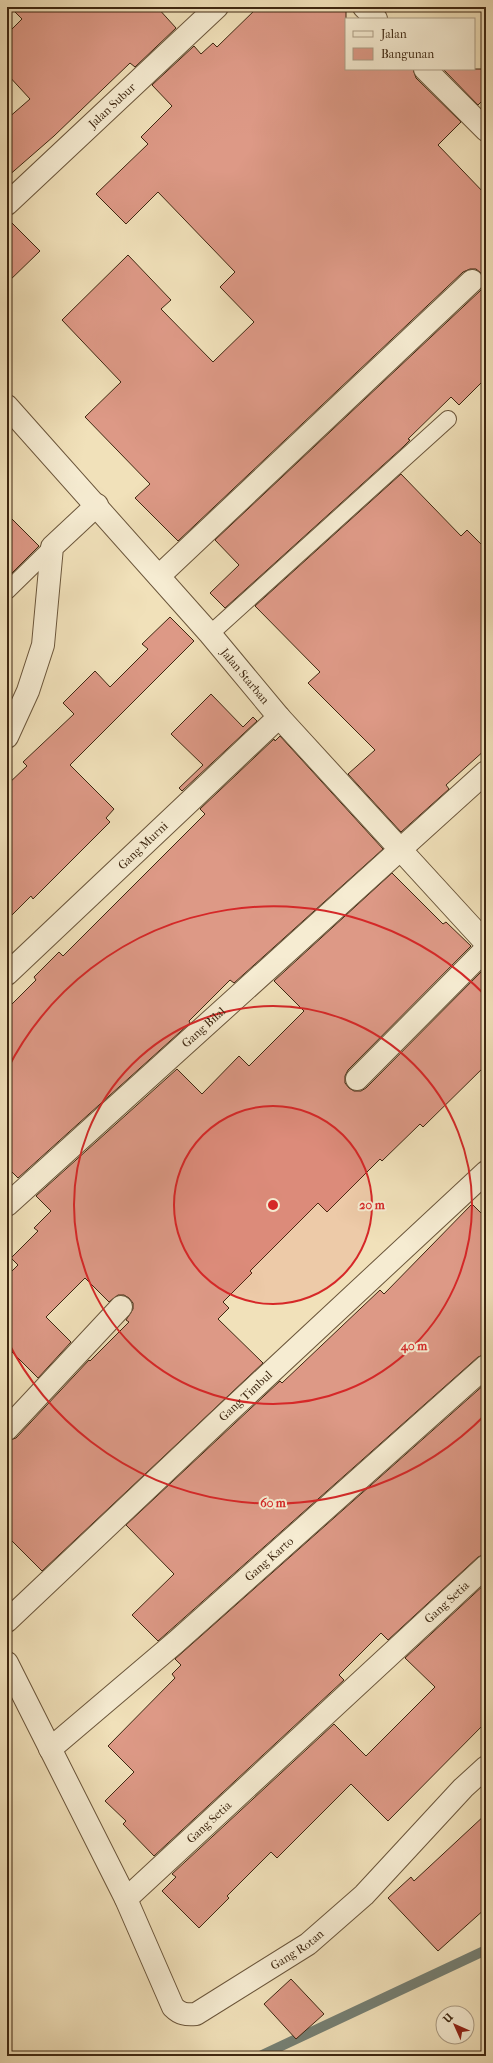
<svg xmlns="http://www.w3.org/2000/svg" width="493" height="2063" font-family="'IM FELL French Canon',serif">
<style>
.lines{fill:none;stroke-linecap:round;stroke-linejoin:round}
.stream{stroke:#768074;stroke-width:10}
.building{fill:#dd9986;stroke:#3e2711}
.service-casing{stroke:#6b563b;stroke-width:18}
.minor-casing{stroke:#6b563b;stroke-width:24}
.service{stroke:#f6ecd2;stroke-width:16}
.minor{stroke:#f6ecd2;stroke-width:22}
.ring{fill:none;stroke:#d62828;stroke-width:2}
.labels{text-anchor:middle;stroke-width:4;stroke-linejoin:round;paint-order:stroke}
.street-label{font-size:12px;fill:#3e2711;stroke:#f6ecd2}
.centre{fill:#d62828;stroke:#f6ecd2;stroke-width:2}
.ring-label{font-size:12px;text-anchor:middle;font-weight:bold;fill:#d62828;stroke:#f6ecd2;stroke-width:4;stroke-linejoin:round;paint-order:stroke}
</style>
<rect width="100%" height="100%" fill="#f1e1ba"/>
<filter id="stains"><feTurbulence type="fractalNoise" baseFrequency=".005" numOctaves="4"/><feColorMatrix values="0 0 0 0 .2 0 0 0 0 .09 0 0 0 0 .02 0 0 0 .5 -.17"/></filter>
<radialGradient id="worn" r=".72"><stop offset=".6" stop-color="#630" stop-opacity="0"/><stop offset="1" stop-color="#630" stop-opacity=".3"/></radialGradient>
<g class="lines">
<path class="stream" d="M260,2056L486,1950"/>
</g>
<path class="building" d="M10,7H157L176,28L135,67L130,63L54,136L7,177V119L30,99L7,74V34L22,19Z
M258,7H346V69H413L416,78L461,122L438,145L486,195V378L459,405L451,397L408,439L410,440L403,447L225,608L210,593L239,565L215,540L481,290L484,284V278L481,273L476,269H470L463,272L178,541L135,498L150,484L85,417L121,382L62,320L128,255L171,300L161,309L213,362L254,322L220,287L235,272L158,192L126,224L96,194L148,144L141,137L172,106L152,85L194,46L201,54L213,43L217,47Z
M443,69H486V97L478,105Z
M7,218L40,251L7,283Z
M401,474L461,536L467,530L486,549V749L446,785L449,789L401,832L348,774L375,750L308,683L320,672L255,606Z
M7,514L39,546L7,578Z
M170,617L194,641L70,765L114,809L106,818L110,822L33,899L31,896L7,920V785L27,766L23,762L74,714L63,703L95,671L110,687L148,649L142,644Z
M211,694L243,727L253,717L257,721L182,791L179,788L203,765L171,734Z
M280,736L383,849L234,983L230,980L189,1021L190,1023L18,1178L7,1167V1009L36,980L34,977L59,952L63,956L205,814L200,809L274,739L275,741Z
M392,873L443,924L446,922L471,946L348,1070L345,1076V1083L349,1088L354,1091H361L366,1088L486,967V1065L423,1127L420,1124L382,1161L380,1159L327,1212L318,1203L250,1271L252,1273L223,1302L229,1308L218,1319L263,1363L42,1571L7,1536V1441L16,1438L89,1360L90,1361L129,1322L126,1320L133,1309V1303L129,1298L124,1295H118L109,1302L85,1278L46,1317L71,1342L38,1378L7,1347V1276L18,1265L11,1258L38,1231L34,1228L51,1211L36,1196L177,1069L202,1094L239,1056L249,1066L304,1011L274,981Z
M472,1204L486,1218V1354L478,1357L158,1641L132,1615L174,1574L126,1525L280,1381L282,1383L380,1290L384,1294Z
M486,1383V1554L478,1557L388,1640L381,1633L339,1675L344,1680L154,1856L123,1824L126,1821L105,1801L134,1772L108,1746L175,1678L172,1674L181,1665L175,1659Z
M486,1583V1722L388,1821L351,1784L277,1858L271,1852L227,1896L229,1898L199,1928L162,1891L176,1877L172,1874L334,1724L366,1756L435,1687L405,1658Z
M486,1814V1908L438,1951L388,1898L411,1877L414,1881Z
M291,1979L324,2014L296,2039L264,2004Z"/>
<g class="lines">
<g class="service-casing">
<path id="service" d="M7,591L52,547
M210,634L448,419"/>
</g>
<g class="minor-casing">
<g id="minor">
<path d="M364,7L376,19"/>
<path d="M425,69L486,130"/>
<path id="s1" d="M7,204L217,7"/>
<path id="s2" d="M7,406L210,634L279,717L486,943"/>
<path d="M159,576L472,281"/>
<path d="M7,737L28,691L43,645L52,547L97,505"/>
<path id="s3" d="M7,974L279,717"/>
<path d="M357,1079L486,949"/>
<path id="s4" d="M7,1205L486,772"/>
<path d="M7,1429L121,1307"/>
<path id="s5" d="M7,1621L225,1415L486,1172"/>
<path id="s6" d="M7,1663L126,1899L173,2007C180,2014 186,2015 196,2014L308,1944L364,1895L463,1788L486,1767"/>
<path id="s7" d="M50,1749L176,1642L486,1366"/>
<path id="s8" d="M126,1899L486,1566"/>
</g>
</g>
<use href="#service" class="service"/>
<use href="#minor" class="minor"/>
</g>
<circle cx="273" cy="1205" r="99" fill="#d62828" fill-opacity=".12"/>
<g class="ring">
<circle cx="273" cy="1205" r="99"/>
<circle cx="273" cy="1205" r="199"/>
<path d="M486 1414A298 298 0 0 1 7 1340M7 1070A298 298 0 0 1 486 996"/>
</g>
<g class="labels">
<g class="street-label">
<text dy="4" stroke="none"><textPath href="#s1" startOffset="144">Jalan Subur</textPath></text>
<text dy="4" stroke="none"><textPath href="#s2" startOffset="360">Jalan Starban</textPath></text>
<text dy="4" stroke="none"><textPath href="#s3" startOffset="187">Gang Murni</textPath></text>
<text dy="4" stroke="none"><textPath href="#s4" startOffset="265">Gang Bilal</textPath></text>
<text dy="4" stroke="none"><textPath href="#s5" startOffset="328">Gang Timbul</textPath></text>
<text dy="4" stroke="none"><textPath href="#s7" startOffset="290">Gang Karto</textPath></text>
<text dy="4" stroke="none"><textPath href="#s8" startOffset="437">Gang Setia</textPath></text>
<text dy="4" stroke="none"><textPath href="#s8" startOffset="113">Gang Setia</textPath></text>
<text dy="4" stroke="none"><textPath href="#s6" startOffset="527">Gang Rotan</textPath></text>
</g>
</g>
<circle cx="273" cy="1205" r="6" class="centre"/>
<g class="ring-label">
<text x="372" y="1209">20 m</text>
<text x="414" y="1350">40 m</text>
<text x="273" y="1507">60 m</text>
</g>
<rect width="493" height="2063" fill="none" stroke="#f1e1ba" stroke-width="24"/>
<rect x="8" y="8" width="477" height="2047" fill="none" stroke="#3e2711" stroke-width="2"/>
<rect x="12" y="12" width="469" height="2039" fill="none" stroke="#3e2711"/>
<rect x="345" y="18" width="130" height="52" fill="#f6ecd2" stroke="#ac9d85"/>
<rect x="353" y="31" width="20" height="6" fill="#f6ecd2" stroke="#ac9d85"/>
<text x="381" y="38" font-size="12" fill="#3e2711">Jalan</text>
<rect x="353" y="48" width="20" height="12" fill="#dd9986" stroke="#ac9d85"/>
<text x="381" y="58" font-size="12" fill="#3e2711">Bangunan</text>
<g transform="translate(455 2025) rotate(315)"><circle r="19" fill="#f6ecd2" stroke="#ac9d85"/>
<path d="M0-3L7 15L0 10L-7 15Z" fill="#8f2418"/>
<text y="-6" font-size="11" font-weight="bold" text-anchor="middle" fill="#3e2711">U</text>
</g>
<rect width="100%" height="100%" filter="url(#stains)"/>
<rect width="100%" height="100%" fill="url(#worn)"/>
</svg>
